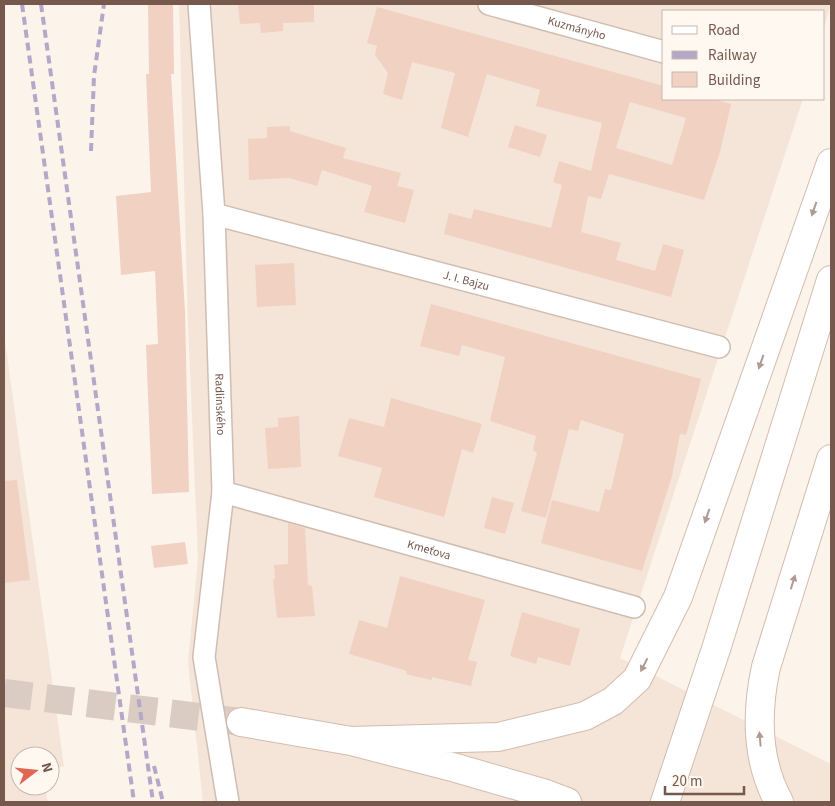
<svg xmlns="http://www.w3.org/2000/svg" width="835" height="806" font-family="'Source Sans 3',sans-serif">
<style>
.residential{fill:#f4e5d8}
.building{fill:#f1d1c2;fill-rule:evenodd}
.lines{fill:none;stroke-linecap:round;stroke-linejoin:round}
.secondary-tunnel{stroke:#daccc3;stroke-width:28;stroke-dasharray:28 14;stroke-linecap:butt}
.street-casing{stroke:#d0bdb2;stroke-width:24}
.secondary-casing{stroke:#d3bcaf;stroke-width:30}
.street{stroke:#fff;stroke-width:21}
.secondary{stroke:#fff;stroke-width:28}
.rail{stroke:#b5a7c7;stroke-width:4;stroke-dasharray:8 5;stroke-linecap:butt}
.oneway{fill:#ad9b94}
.labels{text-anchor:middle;stroke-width:4;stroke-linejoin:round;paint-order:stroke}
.street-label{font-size:12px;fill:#76584d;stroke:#fef8f0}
</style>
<rect width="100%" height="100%" fill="#fcf3ea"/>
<path class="residential" d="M179,4H831L824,28V11H664V99H803L620,658L831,764V802H203L188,662L198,559L188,323Z
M4,334L64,766L50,770V756H20V786H44L48,802H4Z"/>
<path class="building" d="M148,4H173L174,74H171L185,312L189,492L152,494L146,345L158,344L155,271L121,275L116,196L151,192L146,74H149Z
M238,4H314V22L283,23V31L261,33L260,23L240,24Z
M377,7L664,86V99H713L731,104L720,152L704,200L609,174L601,199L588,196L581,232L621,243L616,260L655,271L663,244L684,250L671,297L444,234L449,213L471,219L474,209L551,228L562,185L553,182L559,161L591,171L602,123L536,106L540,90L487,74L468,137L441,128L455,73L412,62L402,100L383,94L388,73L375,55L377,46L367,43ZM630,102L686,118L672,165L616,148Z
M515,125L547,135L540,157L508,147Z
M290,126V131L346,148L343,158L401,173L397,186L414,190L405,223L364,212L372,186L322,170L317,186L289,178L249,180L248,139L267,138V127Z
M294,263L296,305L257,307L255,265Z
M431,304L701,379L686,435L680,434L672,476L642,571L541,543L552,500L599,512L605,489L611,490L624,434L581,420L578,431L569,429L546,518L521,511L537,453L533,450L536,436L490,421L505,357L462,345L459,356L420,346Z
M391,398L482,424L473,453L462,449L444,517L374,497L382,468L338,456L349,418L384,427Z
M299,416L301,467L268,469L265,428L278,427V418Z
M17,480L30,580L4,583V481Z
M492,497L514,503L505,534L484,528Z
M288,523L305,528L308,585L312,586L315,616L277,618L273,579H275L274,565L288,564Z
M185,542L188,564L154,568L151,546Z
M400,576L485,600L468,660L477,662L471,686L432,677V680L418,677L406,674L407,671L349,654L359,620L387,628Z
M522,612L580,629L570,666L538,657L536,664L510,656Z"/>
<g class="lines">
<path class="secondary-tunnel" d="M4,693L241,722"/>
<g class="street-casing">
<g id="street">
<path id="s1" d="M199,4L214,214L223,492L204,657L228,802"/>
<path id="s2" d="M489,4L664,52"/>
<path id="s3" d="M214,214L719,347"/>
<path id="s4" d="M223,492L634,607"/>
</g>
</g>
<g class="secondary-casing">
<path id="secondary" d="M241,722L351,741L456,768L546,794L567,802
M351,741L498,737L585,716L613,701L637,679L678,597L831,163
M665,802L716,649L831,280
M779,802C756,760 756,713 766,667L831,459"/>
</g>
<use href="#street" class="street"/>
<use href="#secondary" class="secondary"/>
<path class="rail" d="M22,4L134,802
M41,4L153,802
M91,151L94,76L104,4
M154,766L163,802"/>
</g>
<defs><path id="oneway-solid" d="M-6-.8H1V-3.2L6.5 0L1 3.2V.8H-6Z" transform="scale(1.25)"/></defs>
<g class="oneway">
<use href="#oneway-solid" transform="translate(814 209) rotate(109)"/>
<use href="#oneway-solid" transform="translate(761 362) rotate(109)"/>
<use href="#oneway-solid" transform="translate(707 516) rotate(109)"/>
<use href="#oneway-solid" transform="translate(793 582) rotate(-73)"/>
<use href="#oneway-solid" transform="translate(644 665) rotate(117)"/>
<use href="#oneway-solid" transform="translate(760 739) rotate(-95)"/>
</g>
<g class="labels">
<g class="street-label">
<text dy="4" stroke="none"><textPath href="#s2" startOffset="91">Kuzmányho</textPath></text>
<text dy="4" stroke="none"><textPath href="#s3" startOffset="261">J. I. Bajzu</textPath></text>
<text dy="4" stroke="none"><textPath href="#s1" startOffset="401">Radlinského</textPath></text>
<text dy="4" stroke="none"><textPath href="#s4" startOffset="214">Kmeťova</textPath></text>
</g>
</g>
<rect width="835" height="806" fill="none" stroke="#76584d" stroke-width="10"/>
<rect x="662" y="10" width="162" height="90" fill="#fef8f0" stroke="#c8b8af"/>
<rect x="672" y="26" width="25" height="8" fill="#ffffff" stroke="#c8b8af"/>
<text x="708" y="35" font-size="15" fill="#76584d">Road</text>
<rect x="672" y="51" width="25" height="8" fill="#b5a7c7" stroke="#c8b8af"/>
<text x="708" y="60" font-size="15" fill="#76584d">Railway</text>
<rect x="672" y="72" width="25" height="15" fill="#f1d1c2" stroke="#c8b8af"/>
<text x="708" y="85" font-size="15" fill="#76584d">Building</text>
<g transform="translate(35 771) rotate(74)"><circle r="24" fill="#fef8f0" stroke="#c8b8af"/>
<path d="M0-4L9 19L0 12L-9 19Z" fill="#e16754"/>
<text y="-8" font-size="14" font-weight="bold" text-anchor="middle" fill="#76584d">N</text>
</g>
<path d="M665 786v8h79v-8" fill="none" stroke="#76584d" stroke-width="2.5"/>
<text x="672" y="786" font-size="15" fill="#76584d" stroke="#fef8f0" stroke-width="4" paint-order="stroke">20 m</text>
</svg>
